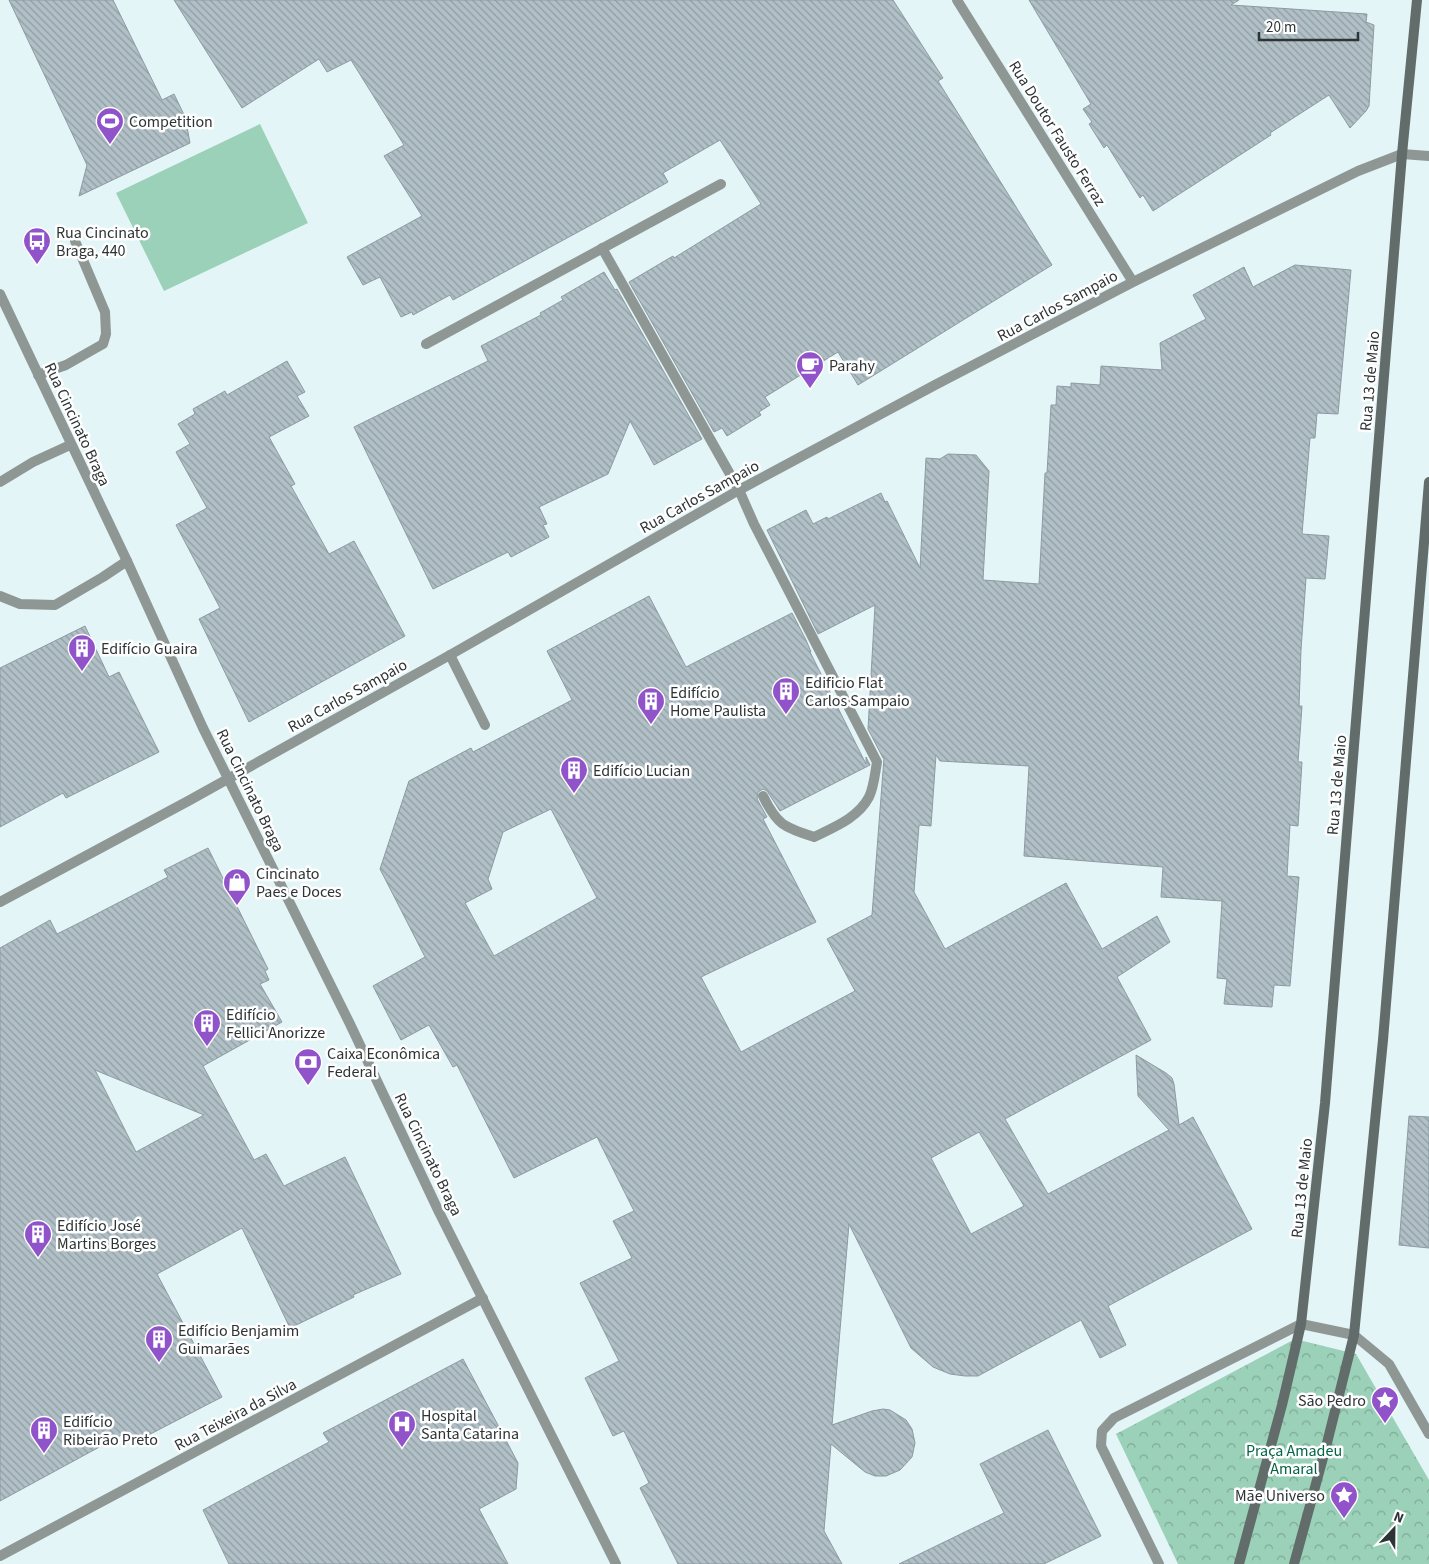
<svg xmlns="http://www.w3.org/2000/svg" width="1429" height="1564" font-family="'Source Sans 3',sans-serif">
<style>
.park{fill:url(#park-crowns)}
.garden{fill:#9bd1b8}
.building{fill:url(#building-back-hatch);stroke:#8d9ba1;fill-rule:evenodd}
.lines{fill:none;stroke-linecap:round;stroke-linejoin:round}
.service{stroke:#8f9795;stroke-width:10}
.minor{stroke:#8f9795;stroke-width:10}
.tertiary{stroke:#8f9795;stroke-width:10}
.secondary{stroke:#626c6a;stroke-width:10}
.labels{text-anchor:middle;stroke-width:5;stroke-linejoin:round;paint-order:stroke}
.poi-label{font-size:16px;fill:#2d3435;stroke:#fefefe;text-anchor:start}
.street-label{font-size:16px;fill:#2d3435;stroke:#fefefe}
.park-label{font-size:16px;fill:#046446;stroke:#fefefe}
</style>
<defs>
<pattern id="park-crowns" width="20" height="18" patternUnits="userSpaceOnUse" patternTransform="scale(1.25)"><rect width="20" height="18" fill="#9bd1b8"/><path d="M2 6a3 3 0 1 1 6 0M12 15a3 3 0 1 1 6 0" fill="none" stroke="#7faa96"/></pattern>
<pattern id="building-back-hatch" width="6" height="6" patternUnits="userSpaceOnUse" patternTransform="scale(1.25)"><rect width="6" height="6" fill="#b0c0c6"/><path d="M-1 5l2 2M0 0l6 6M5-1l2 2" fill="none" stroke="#909da2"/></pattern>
</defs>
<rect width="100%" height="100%" fill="#e3f5f7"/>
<path class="park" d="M1295,1339L1356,1354L1429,1480V1564H1178L1116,1434Z"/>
<path class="garden" d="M260,124L308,223L164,291L116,193Z"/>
<path class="building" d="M9,0H113L162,100L174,94L189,125L187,127L190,143L79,196L87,165Z
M174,0H893L943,78L938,81L1052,265L858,385L838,352L765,397L770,405L759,412L761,415L727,436L722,428L714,432L629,282L673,256L674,258L761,204L720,140L663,173L668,182L602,219L453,300L450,295L413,315L412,312L401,317L380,277L363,285L347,257L422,216L384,156L404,145L351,60L327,72L319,59L242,108Z
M1029,0H1239L1231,5L1367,14L1366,22L1374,25L1369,106L1366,111L1350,128L1329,95L1270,133L1271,135L1153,211L1143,195L1140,198L1107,145L1104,148L1089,124L1092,122L1083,109L1091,104Z
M1295,265L1351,270L1338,414L1317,413L1315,438H1310L1302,534L1329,536L1325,579L1306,578L1301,650L1299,706H1302L1298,762H1302L1298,826L1290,825L1287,876L1299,877L1290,986L1274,985L1272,1007L1224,1004L1227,979L1217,978L1222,901L1161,897L1163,867L1024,856L1029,766L940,761L936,755L931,826L919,825L914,892L945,949L1066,883L1102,949L1157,916L1170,942L1117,977L1151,1040L1005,1119L1048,1194L1169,1130L1138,1096L1136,1055L1166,1073L1172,1078L1174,1084L1179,1125L1193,1117L1252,1229L1108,1306L1126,1345L1100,1358L1081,1320L978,1376H965L950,1374L933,1367L911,1348L849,1224L832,1425L872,1411L883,1409L890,1410L906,1420L912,1429L915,1443L912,1457L900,1470L886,1476H875L865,1472L831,1444L824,1531L842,1564H678L640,1488L649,1483L624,1431L613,1436L585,1378L619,1361L580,1283L632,1258L613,1221L634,1211L597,1137L514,1178L457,1065L453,1067L429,1025L401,1040L373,986L425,957L380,869L409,781L471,748L473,752L572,700L547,651L649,596L686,667L792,613L806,640L811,652H810L866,764V757L870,765L780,811L767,791L763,789L758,792L757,799L767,817L763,819L816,922L701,977L741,1052L855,991L827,939L872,915L884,758H883L868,729L875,605L818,634L767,530L806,510L813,524L827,517L828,519L881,493L885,502L887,501L920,568L926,458L940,459L948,454L976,455L989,471L983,580L1039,584L1045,473H1047L1051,405H1056L1057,386L1071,387V383L1100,385L1101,366L1162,370L1160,343L1206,319L1193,295L1244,267L1253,287ZM551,809L597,898L494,956L465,903L492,889L488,879L503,832ZM979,1132L1024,1206L971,1234L931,1158Z
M604,272L615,290L617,289L702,439L654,465L630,421L608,474L539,507L547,524L543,525L549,537L511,557L508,552L433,589L354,427L488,361L481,346L541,315L540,313L563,300L561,297Z
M287,361L305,392L297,396L309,416L269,437L295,484L291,486L329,554L354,541L405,636L249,722L199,619L220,608L176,525L207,508L176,452L190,444L178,424L195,414L193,409L225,391L227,395Z
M85,626L109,677L119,672L159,752L66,798L63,793L0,827V668Z
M208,848L268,969L265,971L269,980L260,984L282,1022L203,1066L254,1160L266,1154L284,1186L345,1157L401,1274L353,1295L354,1297L290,1328L242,1228L157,1274L222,1397L133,1443L127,1432L0,1501V948L50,920L57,934L81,922L168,877L164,870ZM95,1070L204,1115L136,1152Z
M1409,1116L1429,1117V1248L1399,1245Z
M463,1359L518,1463L516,1489L479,1509L508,1564H229L203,1510L329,1442L323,1433Z
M1048,1430L1101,1536L1044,1564H899L1004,1513L980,1464Z"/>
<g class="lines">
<path class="service" d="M602,248L739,490L754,524L877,762C875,773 874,787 869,797C858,818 834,827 814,837C784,827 777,825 763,796
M38,375L66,365L103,344L106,334L105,312L75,241
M0,482L33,462L70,445
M0,596L20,604L55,605L103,577L127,561
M450,655L485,725"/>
<path class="minor" d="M957,0L1133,282
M426,344L721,184
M0,902L190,800L450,655L739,490L935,385L1133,282L1358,171L1402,154L1429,156
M0,1556L483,1298"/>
<path class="tertiary" d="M0,294L127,561L203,728L350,1024L439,1212L616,1564
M1159,1564L1101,1446L1102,1431L1114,1418L1301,1324L1354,1335L1389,1364L1429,1434"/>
<path class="secondary" d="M1239,1564L1282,1405L1301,1324L1325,1103L1402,154L1417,0
M1294,1564L1326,1447L1354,1335L1383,1040L1429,482"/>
</g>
<defs>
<g id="stadium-pin" transform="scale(1.4375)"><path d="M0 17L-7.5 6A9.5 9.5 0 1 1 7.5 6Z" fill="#9053c9" stroke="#fefefe"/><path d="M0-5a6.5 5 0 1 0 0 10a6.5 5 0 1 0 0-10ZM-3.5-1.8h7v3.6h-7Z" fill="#fff"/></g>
<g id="bus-pin" transform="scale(1.4375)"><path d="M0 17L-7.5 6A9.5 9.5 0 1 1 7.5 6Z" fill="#9053c9" stroke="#fefefe"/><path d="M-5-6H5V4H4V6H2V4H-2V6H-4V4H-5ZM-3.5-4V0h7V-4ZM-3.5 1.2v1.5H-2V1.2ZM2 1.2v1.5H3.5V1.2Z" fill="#fff"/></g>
<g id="cafe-pin" transform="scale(1.4375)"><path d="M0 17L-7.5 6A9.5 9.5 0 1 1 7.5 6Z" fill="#9053c9" stroke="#fefefe"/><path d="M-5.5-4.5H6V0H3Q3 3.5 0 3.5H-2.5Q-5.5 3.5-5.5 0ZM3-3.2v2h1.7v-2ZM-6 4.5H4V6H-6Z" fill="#fff"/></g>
<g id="building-pin" transform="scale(1.4375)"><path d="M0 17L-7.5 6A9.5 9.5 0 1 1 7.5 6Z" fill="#9053c9" stroke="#fefefe"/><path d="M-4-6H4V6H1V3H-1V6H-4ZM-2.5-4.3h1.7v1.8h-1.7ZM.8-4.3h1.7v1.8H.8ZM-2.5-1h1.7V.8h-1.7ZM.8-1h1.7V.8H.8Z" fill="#fff"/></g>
<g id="shop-pin" transform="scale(1.4375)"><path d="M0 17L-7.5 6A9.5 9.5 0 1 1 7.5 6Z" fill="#9053c9" stroke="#fefefe"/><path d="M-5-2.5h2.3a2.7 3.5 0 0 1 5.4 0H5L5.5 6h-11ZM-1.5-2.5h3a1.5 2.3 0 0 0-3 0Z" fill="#fff"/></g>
<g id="bank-pin" transform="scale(1.4375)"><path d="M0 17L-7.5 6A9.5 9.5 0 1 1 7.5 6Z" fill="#9053c9" stroke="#fefefe"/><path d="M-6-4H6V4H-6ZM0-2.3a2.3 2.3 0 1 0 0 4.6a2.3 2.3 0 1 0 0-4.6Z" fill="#fff"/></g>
<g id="sight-pin" transform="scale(1.4375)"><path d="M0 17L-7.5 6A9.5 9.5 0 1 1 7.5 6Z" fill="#9053c9" stroke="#fefefe"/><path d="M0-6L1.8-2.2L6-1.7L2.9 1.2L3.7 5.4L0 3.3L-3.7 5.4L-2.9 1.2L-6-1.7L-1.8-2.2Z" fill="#fff"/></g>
<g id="hospital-pin" transform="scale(1.4375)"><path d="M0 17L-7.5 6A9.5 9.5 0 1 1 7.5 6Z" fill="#9053c9" stroke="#fefefe"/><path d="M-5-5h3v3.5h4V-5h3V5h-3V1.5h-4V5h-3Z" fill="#fff"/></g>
</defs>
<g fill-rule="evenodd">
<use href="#stadium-pin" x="110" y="121"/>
<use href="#bus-pin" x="37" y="241"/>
<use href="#cafe-pin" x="810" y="365"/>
<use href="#building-pin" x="82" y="648"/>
<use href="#building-pin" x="786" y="691"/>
<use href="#building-pin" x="651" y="701"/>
<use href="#building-pin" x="574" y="770"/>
<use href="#shop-pin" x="237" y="882"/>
<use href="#building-pin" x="207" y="1023"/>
<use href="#bank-pin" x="308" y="1062"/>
<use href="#building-pin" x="38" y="1234"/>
<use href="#building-pin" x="159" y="1339"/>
<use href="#sight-pin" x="1385" y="1400"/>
<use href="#hospital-pin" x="402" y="1424"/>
<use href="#building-pin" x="44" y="1430"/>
<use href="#sight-pin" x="1344" y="1495"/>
</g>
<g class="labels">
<g class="poi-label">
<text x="129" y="127">Competition</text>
<text x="56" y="238">Rua Cincinato<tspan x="56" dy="18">Braga, 440</tspan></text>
<text x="829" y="371">Parahy</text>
<text x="101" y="654">Edifício Guaira</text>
<text x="805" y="688">Edificio Flat<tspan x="805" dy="18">Carlos Sampaio</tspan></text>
<text x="670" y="698">Edifício<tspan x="670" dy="18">Home Paulista</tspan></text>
<text x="593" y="776">Edifício Lucian</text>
<text x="256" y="879">Cincinato<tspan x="256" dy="18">Paes e Doces</tspan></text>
<text x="226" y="1020">Edifício<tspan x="226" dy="18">Fellici Anorizze</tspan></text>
<text x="327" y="1059">Caixa Econômica<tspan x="327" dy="18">Federal</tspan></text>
<text x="57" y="1231">Edifício José<tspan x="57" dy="18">Martins Borges</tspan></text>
<text x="178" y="1336">Edifício Benjamim<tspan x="178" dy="18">Guimarães</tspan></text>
<text x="1366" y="1406" text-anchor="end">São Pedro</text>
<text x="421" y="1421">Hospital<tspan x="421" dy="18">Santa Catarina</tspan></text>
<text x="63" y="1427">Edifício<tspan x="63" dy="18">Ribeirão Preto</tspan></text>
<text x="1325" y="1501" text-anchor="end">Mãe Universo</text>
</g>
<g class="street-label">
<text transform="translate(1058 133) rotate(58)" y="6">Rua Doutor Fausto Ferraz</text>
<text transform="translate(1057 305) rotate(-28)" y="6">Rua Carlos Sampaio</text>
<text transform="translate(1369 381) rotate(-85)" y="6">Rua 13 de Maio</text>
<text transform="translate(78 424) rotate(65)" y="6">Rua Cincinato Braga</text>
<text transform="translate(699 496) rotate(-29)" y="6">Rua Carlos Sampaio</text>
<text transform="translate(347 695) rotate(-29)" y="6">Rua Carlos Sampaio</text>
<text transform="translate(1336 785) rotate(-85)" y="6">Rua 13 de Maio</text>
<text transform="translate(251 790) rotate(64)" y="6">Rua Cincinato Braga</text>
<text transform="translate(429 1154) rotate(64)" y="6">Rua Cincinato Braga</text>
<text transform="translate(1301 1188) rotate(-84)" y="6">Rua 13 de Maio</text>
<text transform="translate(235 1414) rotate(-28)" y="6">Rua Teixeira da Silva</text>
</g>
<g class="park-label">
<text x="1294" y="1456">Praça Amadeu<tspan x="1294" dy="18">Amaral</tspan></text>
</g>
</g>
<g transform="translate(1394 1529) rotate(22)" stroke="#fefefe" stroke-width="4" paint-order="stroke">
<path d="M0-4L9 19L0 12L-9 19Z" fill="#2d3435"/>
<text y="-8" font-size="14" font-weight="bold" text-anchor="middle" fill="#2d3435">N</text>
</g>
<path d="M1259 32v8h99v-8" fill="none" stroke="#2d3435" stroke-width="2.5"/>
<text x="1266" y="32" font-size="15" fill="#2d3435" stroke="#fefefe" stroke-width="4" paint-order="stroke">20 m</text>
</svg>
